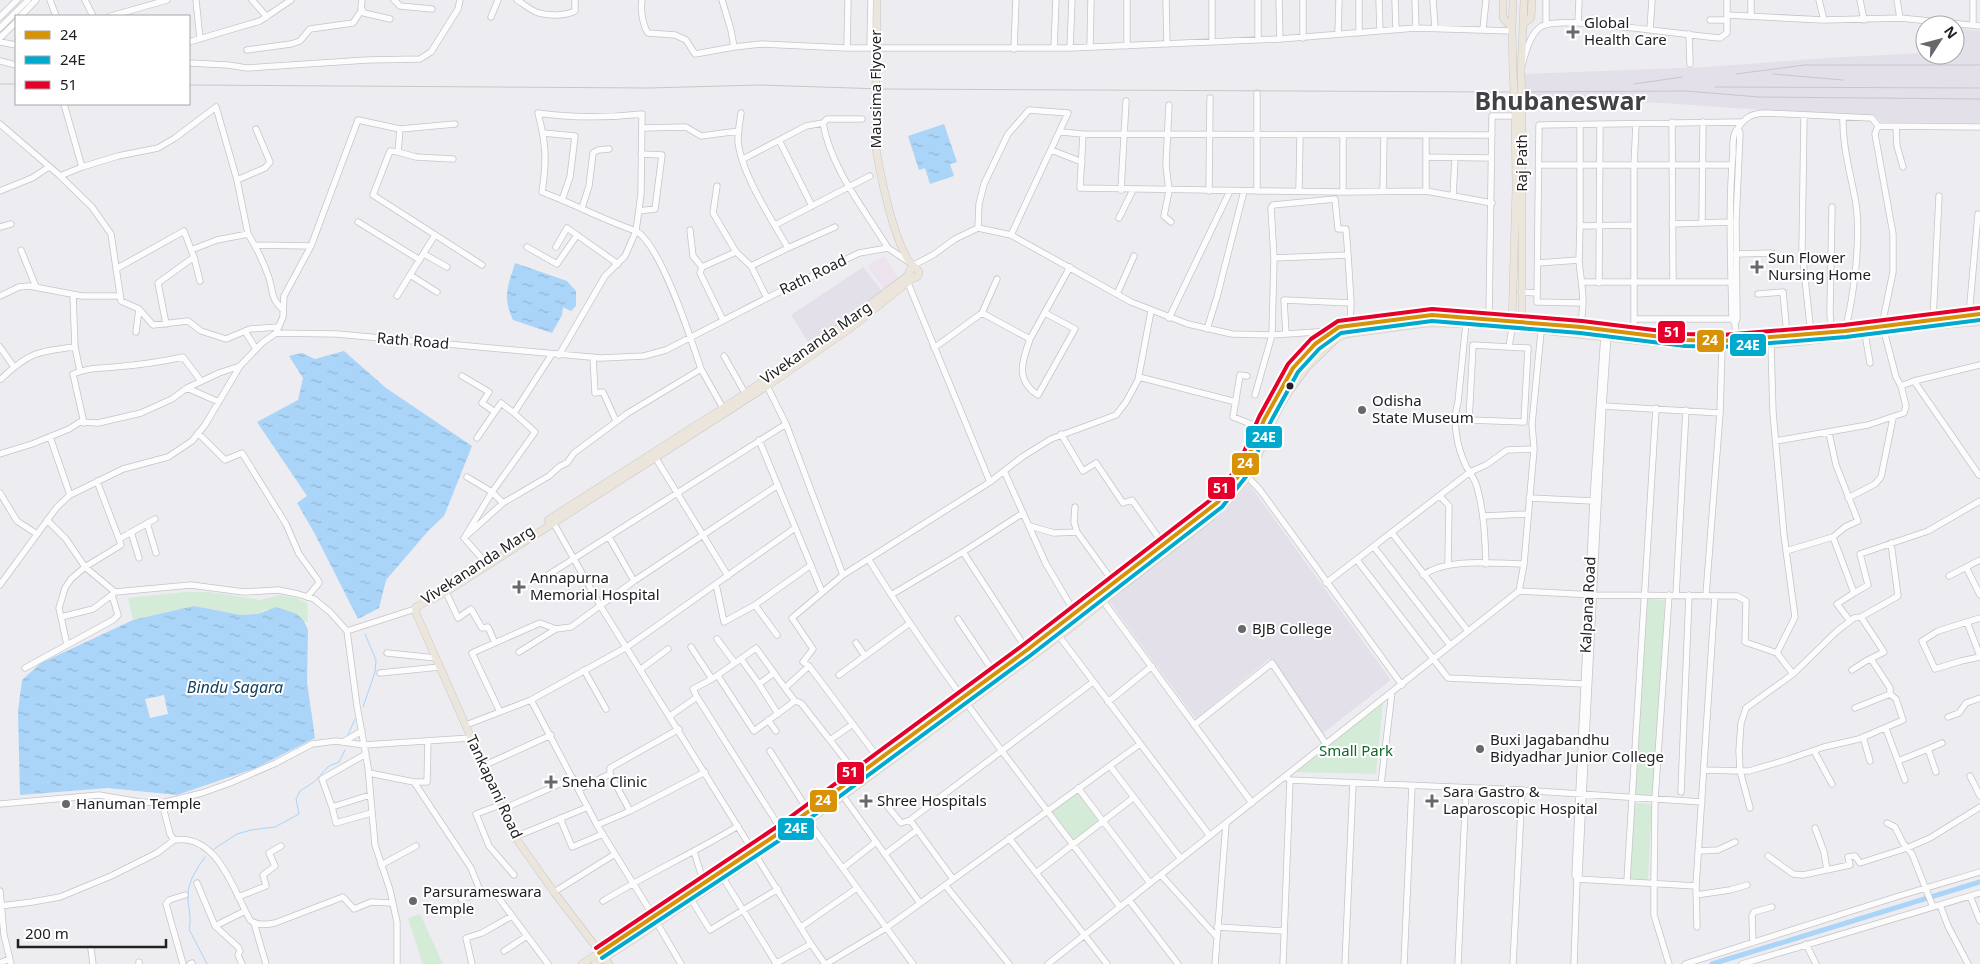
<svg xmlns="http://www.w3.org/2000/svg" width="1980" height="964" font-family="'Noto Sans',sans-serif">
<style>
.commercial{fill:#ece3ee}
.built{fill:#e3e0ea}
.green{fill:#d4ebd8}
.water{fill:url(#water-ripples);fill-rule:evenodd}
.lines{fill:none;stroke-linecap:round;stroke-linejoin:round}
.stream{stroke:#aad4f8;stroke-width:1}
.canal{stroke:#aad4f8;stroke-width:5}
.minor-casing{stroke:#c5c4c8;stroke-width:7}
.major-casing{stroke:#c8c7c9;stroke-width:8}
.minor{stroke:#fcfcfd;stroke-width:5.5}
.major{stroke:#ebe5db;stroke-width:7}
.rail{stroke:#c8c7c8;stroke-width:1}
.major-bridge-casing{stroke:#c8c7c9;stroke-width:8;stroke-linecap:butt}
.major-bridge{stroke:#ebe5db;stroke-width:7}
.bus-1-casing{stroke:#fff;stroke-width:8}
.bus-2-casing{stroke:#fff;stroke-width:8}
.bus-3-casing{stroke:#fff;stroke-width:8}
.bus-1{stroke:#d79205;stroke-width:4}
.bus-2{stroke:#00a9ce;stroke-width:4}
.bus-3{stroke:#e4002b;stroke-width:4}
.poi-dot{fill:#68676b;stroke:#fff;stroke-width:2}
.bus-dot{fill:#212023;stroke:#fff;stroke-width:2}
.labels{text-anchor:middle;stroke-width:4;stroke-linejoin:round;paint-order:stroke}
.poi-label{font-size:15px;fill:#212023;stroke:#fff;text-anchor:start}
.street-label{font-size:15px;fill:#212023;stroke:#fff}
.park-label{font-size:15px;fill:#11682b;stroke:#fff}
.water-label{font-size:16px;font-style:italic;fill:#154161;stroke:#fff}
.town-label{font-size:25px;font-weight:bold;fill:#434148;stroke:#fff}
.line-badge{stroke:#fff;stroke-width:2}
.badge-label{font-size:14px;text-anchor:middle;font-weight:bold;fill:#fff}
</style>
<defs>
<pattern id="water-ripples" width="26" height="14" patternUnits="userSpaceOnUse" patternTransform="scale(1.25)"><rect width="26" height="14" fill="#aad4f8"/><path d="M2 4q2-2 4 0t4 0M15 11q2-2 4 0t4 0" fill="none" stroke="#92b6d4"/></pattern>
</defs>
<rect width="100%" height="100%" fill="#edecf0"/>
<path class="commercial" d="M884,256L899,279L885,290L867,266Z"/>
<path class="built" d="M1955,28L1980,31V123L1881,122L1874,115L1817,114L1664,103L1524,99V74L1707,67L1826,58L1925,53V55H1955Z
M863,267L883,292L810,345L791,315Z
M1249,484L1391,680L1322,734L1270,658L1196,719L1108,600L1224,511Z"/>
<path class="green" d="M185,592H210L260,600L280,595L297,598L307,603L308,622L304,621L297,614L267,609L258,614L241,615L194,606L133,620L128,598Z
M1647,599L1665,600L1653,797L1635,795Z
M1383,702L1376,774L1293,772Z
M1078,788L1102,823L1074,845L1047,810Z
M1635,803L1652,804L1648,880L1630,879Z
M420,914L443,964H423L422,962L408,918Z"/>
<path class="water" d="M944,124L957,162L950,164L954,176L930,184L925,168L919,170L908,136Z
M515,263L567,281L576,291V306L571,311L563,307L562,315L552,333L513,320C502,295 508,287 515,263Z
M344,351L386,388L472,446L444,516L429,530L386,580L379,608L358,619L315,534L297,503L307,496L257,422L298,400L303,378L289,356L302,353L315,359Z
M194,606L241,615L258,614L276,607L297,614L304,621L308,630L307,682L315,738L256,768L177,795L108,788L20,795L18,711L22,680L41,663L133,620ZM164,695L168,714L150,718L145,699Z"/>
<g class="lines">
<path class="stream" d="M363,707L375,672L376,660L365,634
M348,735L355,719
M214,849L237,834L251,830L275,827L299,814L296,799L300,791L314,782L329,766L339,762L345,750
M205,857C197,868 187,883 188,897C188,909 192,918 189,929L207,964"/>
<path class="canal" d="M1712,964L1980,882"/>
<g class="minor-casing">
<path id="minor" d="M50,0L56,16
M85,0L93,16
M196,0L200,39
M252,0L267,17
M362,0L361,8L364,13L390,19
M394,0L400,6L432,9
M517,0C524,4 531,11 539,13C550,16 565,16 575,11V0
M642,0C640,9 643,26 648,33L675,35L686,40L695,54L734,47
M722,0L731,30L734,47L761,44L847,48H1070L1280,39L1416,28L1512,31
M1166,0L1167,44
M1258,0V40
M1279,0L1280,39
M1359,0V33
M1379,0L1380,31
M1395,0L1396,29
M1415,0L1416,28
M1433,0L1435,28
M1546,0V24
M1751,0V15
M1819,0L1824,20
M1860,0L1864,20
M1897,0L1900,18
M1973,0V25
M1727,15L1824,20L1900,18L1980,26
M21,16L36,0
M111,16L167,0
M0,17L17,0
M491,17L498,0
M1710,20H1727
M1578,23L1579,0
M0,28L28,0
M1483,29L1486,0
M1650,30L1652,0
M1338,34L1339,0
M1689,34L1690,64
M0,38L16,22
M1303,38V0
M0,42L16,45
M189,42L260,21L291,0
M1212,42V0
M1127,46V0
M1090,47L1091,0
M847,48L848,0
M870,48L871,0
M1054,48L1056,0
M1070,48L1072,0
M1014,49L1016,0
M247,50L291,44L300,41L310,29L353,23L361,11
M0,61L16,65
M1523,62C1526,50 1531,32 1542,26C1564,15 1688,36 1720,38L1727,33V0
M189,63L228,65L247,68L367,60L420,59L431,52L458,9L460,0
M64,104L82,167
M1169,105L1166,165L1169,191L1164,216L1171,222
M741,113C740,121 738,131 738,140C740,172 772,220 788,248L751,266L767,298
M1804,115L1802,251L1811,334
M1843,117C1842,146 1851,175 1856,204C1861,240 1854,295 1845,331
M862,119H827L823,123C831,169 865,210 888,248
M1672,122L1673,282
M0,124L58,174L92,207L111,234L121,301L139,309L153,325L188,321L201,331L226,339L250,329L279,327
M1580,125V226
M1878,126L1875,134L1893,234V272L1882,325
M1896,126L1897,146L1903,167
M642,128L686,127L701,136L739,131
M400,129L455,124
M1061,132L1083,134L1492,135
M543,133L575,136L570,177L562,200
M1083,134L1080,188L1343,192L1426,191L1492,203
M1343,135V192
M779,140L812,206
M1051,150L1082,162
M398,152L416,157L453,159
M1426,157L1491,158
M743,159L806,126L823,123
M1539,165H1732
M60,176L82,167L118,156L158,148L175,138L216,107L237,180L248,234
M237,180L265,168L270,162L256,129
M717,186L713,213L736,252
M1121,190L1126,101
M1299,190L1300,135
M0,191L32,178L49,167
M1209,191L1210,98
M1257,191V93
M1383,191L1384,135
M1426,191V135
M1453,196L1455,158
M582,208L589,186L593,153L598,150L609,149
M639,211L655,209L662,155L641,154
M1119,218L1133,190
M358,222L420,260
M1702,223L1703,122
M1672,224L1730,222
M775,225L870,176
M0,227L11,224
M978,228L979,204L984,184L1008,134L1029,110L1068,113L1011,235
M690,230L693,256L702,267
M435,235L410,275L437,292
M255,245L311,246
M527,247L557,264L577,235
M556,247L567,228L618,264
M788,248L835,227
M21,250L36,287
M191,250L217,240L248,234C256,247 264,263 269,278C274,294 270,297 283,310
M424,254L447,267
M1736,254L1772,253
M1348,255L1351,303
M1579,260L1580,226L1634,225
M1538,263L1579,260C1580,274 1583,288 1583,303
M912,266L933,255L955,239L978,228L1011,235L1131,302L1188,324L1232,334L1272,335L1331,331L1332,332
M116,269L184,231L194,257L200,281
M1583,282H1731
M1599,283L1600,125
M1521,292L1537,293
M1117,294L1134,256
M1758,294L1783,292L1787,335
M73,295L75,347L80,371
M0,296L19,287L29,286L82,296H120
M397,296L410,275
M982,313L997,279
M1969,315L1978,214
M1169,318L1230,191
M1489,318L1492,116H1515
M1635,319H1732
M723,320L700,273L702,267L736,252L751,266
M1933,320L1939,196
M1466,323L1458,402C1452,422 1457,447 1466,466C1470,473 1475,479 1477,487C1484,512 1485,537 1486,564
M1735,323L1737,319L1736,222L1740,133L1738,128
M166,324L158,283L194,257
M1581,327L1583,303L1537,302L1539,125L1741,122
M1207,329L1217,297L1244,191
M245,331L256,349
M136,332L139,309
M1831,332L1830,312L1832,207
M276,333L283,317L284,296L311,246L358,120L400,129L398,152L390,151L373,195L482,265
M1286,334L1284,300L1351,303L1350,325
M1634,334V166L1636,124
M1865,334L1870,363
M1030,339C1022,361 1015,380 1038,395L1075,329L1045,313
M1736,341L1735,323L1732,319C1731,264 1728,208 1733,153C1733,147 1732,136 1736,131C1744,118 1751,113 1766,113L1872,118L1878,126L1980,127
M1473,345L1528,348L1524,422L1469,420Z
M0,347L14,367
M1509,347L1512,328
M934,348L982,313L1030,339L1070,267
M559,355L605,276L625,256L636,231L641,194L642,114C607,118 573,118 538,113C546,144 547,160 542,192C574,204 604,220 636,231C661,245 691,339 701,369
M724,356L745,393
M593,357L595,393L603,392L616,421
M462,376L489,392L482,403L495,412
M1247,376L1240,375L1233,417L1261,428
M1139,377L1236,402
M1,379C28,353 38,351 75,347
M1914,381L1979,475
M767,386L786,424L843,575L990,482L908,283
M1901,386L1914,381L1980,365
M187,388L219,373L240,366
M1255,395L1272,335L1274,258L1271,208L1273,205L1335,199L1338,229H1346L1348,255L1274,258
M1603,406L1720,413
M84,423L73,374C91,367 97,369 115,367C138,365 161,362 183,357L201,381
M198,433L225,460L242,453L286,524L299,554L318,580L319,583L307,597
M1061,434L1083,471L1096,463L1123,503L1132,500L1163,544
M50,437L70,495
M477,438L501,403L514,413
M759,440L822,592
M1776,441L1868,425L1904,413L1906,406L1901,386L1896,377L1884,331
M1534,449L1532,424L1541,332
M0,454L32,444L69,429L80,422L98,423L141,413L172,399L187,388L219,402
M655,457L728,576
M1004,471L1046,564L1075,613
M1245,474L1260,490L1402,685
M467,477L492,492L503,503
M97,481L119,539L155,519
M990,482L1022,457L1051,439L1116,415L1126,402L1138,380L1151,311
M0,493L17,521L37,534
M1440,496L1449,506L1448,564
M1529,498L1593,501
M1848,498L1875,484L1881,477L1893,418
M1075,507L1074,522L1077,532L1114,583
M1484,516L1528,514
M47,520L66,539L85,567L115,592L191,585L244,592L278,590L298,594L314,599L330,612L347,631L415,609
M553,522L601,607L811,944L825,964
M147,523L156,553
M1030,526L1054,533L1077,532
M131,532L139,558
M1392,533L1468,631
M466,535L492,492L535,432L514,413L552,354
M609,537L634,581
M1833,537L1854,593L1868,585L1860,554L1928,531L1980,501
M1374,547L1450,645
M1786,551L1833,537L1845,527L1858,521L1836,465L1829,433
M963,552L1027,650
M869,560C944,681 1035,793 1120,907
M1357,560L1448,678L1584,684
M485,562L464,538L503,503L549,476L560,466L567,463L574,453L628,413L701,369L723,408
M1966,567L1980,595
M548,575L786,424
M843,575L792,618L813,649L803,662L809,666L879,759
M1423,575C1449,557 1493,564 1524,564
M1949,576L1980,560
M716,584L724,622L755,605L811,565
M0,585L57,507L70,495L123,469L168,457L192,441L205,425L240,366L262,343L276,333L337,334L601,358L644,356L666,350L767,298L859,253L888,248L909,262
M1519,591L1594,595L1737,596L1746,601L1745,642L1777,653L1795,617L1784,535L1773,413L1771,344
M446,592L458,618L471,609L482,628L488,627L495,643
M891,595L963,552L1023,513
M1676,595L1686,410
M1706,595L1720,413L1722,347
M1103,601L1252,803
M755,605L777,635
M61,617L93,609L113,594
M958,619L995,674
M1850,621L1837,604L1854,593
M1967,622L1980,618
M347,631L357,706L368,767L375,845L390,890L397,922V964
M1059,636L1210,836
M856,643L865,656
M67,645L59,608L65,588L71,579L85,567L121,545L119,539
M691,647L712,679
M519,652L556,629
M387,653L436,658
M1777,653L1793,674
M1980,656L1967,622L1938,631L1922,641L1935,669L1961,661L1980,657
M741,659L759,684L774,673
M735,663L756,648L785,688L809,666
M25,668L113,620L118,615L112,595
M641,669L668,649
M584,670L606,709
M1852,670L1866,661L1884,652L1861,617
M380,673L440,667
M839,675L910,623
M718,676L754,731L795,701
M759,684L778,714
M785,688L795,701L801,703L858,776
M697,697L782,831
M531,700L597,825L654,917
M1108,702L1152,666
M1855,708L1890,694V688L1871,659
M500,712L472,653L540,623L556,629L571,627L634,581L778,485
M670,716L697,697L693,689L712,679L735,663L717,639
M1948,717L1959,713L1966,703L1980,698
M768,720L776,731
M466,725L531,700L627,647L795,528
M1194,725L1272,663L1326,744
M1886,729L1898,761L1928,749L1936,772
M1863,737L1870,761
M830,740L853,724
M428,741L427,782H414L471,868L481,893H495L548,964
M343,742L362,731
M1928,749L1942,743
M770,751L809,812
M1814,751L1832,784
M366,754L322,779L332,807L370,795
M1898,761L1905,780
M483,766L551,735
M1110,766L1181,859
M1704,770L1740,771L1739,751L1741,723L1746,708L1793,674L1837,631L1854,618L1861,617L1898,596L1891,543
M369,773L414,782
M1970,776L1980,796
M1290,780L1522,790L1702,802
M1381,784L1392,692
M1078,788L1150,883
M579,789L610,774
M1681,792L1689,595
M843,796L920,903
M880,797L901,823L910,820L1093,682
M162,803L170,834L174,840C217,833 233,889 250,920C257,926 266,925 275,923L343,897L354,909L371,902L392,903
M0,804L99,795L140,802L162,803L202,793L230,783L276,763L312,744L336,741L364,745L471,738
M500,805L476,814L489,846L514,875
M332,807L336,823L371,813
M1750,808L1740,771H1749L1786,760L1824,747L1859,739L1903,720L1896,699L1890,694
M503,809L573,778
M630,811L610,774V768L679,729
M560,818L572,847L603,834
M910,820L953,879
M808,821L913,964
M1887,823L1895,827L1903,843L1912,854L1933,907
M597,825L630,811L705,772
M1815,828L1824,852L1827,870
M515,837L588,807
M1009,838L1107,964
M1698,851L1718,850L1735,842
M694,852L704,883
M885,854L917,830
M1768,856L1793,874L1803,875L1850,865L1848,857L1855,856L1860,863L1907,848L1930,838L1980,807
M381,865L416,846
M843,868L876,842
M1036,873L1133,798
M1161,875L1216,936
M723,878L776,963
M1577,879L1579,875L1603,406L1608,335
M1577,879L1696,886
M1627,881L1656,408
M197,883L215,926
M945,885L1009,964
M0,891L4,935L11,964
M554,892L615,854
M1696,895L1730,890L1747,885
M1970,896L1980,921
M238,897L266,886L263,875L275,866L269,853L281,846
M461,899L481,893
M691,899L710,930L778,889
M1129,900L1178,964
M603,901C647,874 694,853 738,826
M1940,905L1948,926L1968,964
M0,906L32,902L60,897L111,876L157,853L174,840
M254,923L266,964
M657,923L681,964
M801,927L857,888
M1217,927L1284,931
M1697,927L1696,886L1715,596
M1753,943L1752,916L1754,912L1772,907
M1806,944L1816,964
M91,949L93,964
M504,951L527,936
M139,962V964
M0,963L9,959
M183,964L166,904L169,900L185,895
M190,964L192,963
M242,964L238,955L240,951L238,947L215,926L245,911
M472,964L466,938L482,933L512,916
M775,964L811,944
M826,964L886,928L1140,744
M1048,964L1519,591L1524,564L1534,449L1507,450L1486,465L1470,472L1326,583
M1215,964L1226,824
M1283,964L1290,780L1287,778
M1345,964L1353,783
M1404,964L1412,786
M1458,964L1466,788
M1513,964L1522,790
M1574,964L1577,879L1575,875L1593,501L1604,335
M1669,964L1654,915V883L1655,799L1669,595
M1685,964L1899,896L1980,872
M1742,964L1980,893"/>
</g>
<g class="major-casing">
<path id="major" d="M1503,0V18L1512,28
M1523,24L1531,18L1532,0
M1513,72L1512,28L1513,0
M1521,72L1524,0
M1522,107V324
M875,139C877,163 896,257 916,268
M909 273a5 5 0 1 1 10 0a5 5 0 1 1-10 0Z
M1512,325L1516,187L1515,108
M548,520L731,403L819,343L910,274
M416,607L446,592L767,386L852,327L913,278
M416,607V613L515,837L554,892L609,964
M582,964L782,831L838,790L1027,650L1200,517L1218,502L1242,471L1264,420L1293,368L1315,344L1339,327L1432,315L1456,316L1581,327L1686,340L1722,341L1845,331L1980,314
M595,964L637,937L828,807L1073,626L1117,590L1205,522L1225,504L1245,481L1254,465L1278,410L1290,390L1307,367L1336,339L1346,334L1427,323L1482,324L1688,346C1786,351 1883,327 1980,322"/>
</g>
<use href="#minor" class="minor"/>
<use href="#major" class="major"/>
<path class="rail" d="M1736,74L1805,65H1980
M1773,74L1843,80
M0,84H16
M1634,84L1682,77
M189,85L649,88L759,85L883,89L1494,92L1686,91L1759,97L1980,99
M1715,87L1980,88"/>
<g class="major-bridge-casing">
<path id="major-bridge" d="M1513,72L1515,108
M1521,72L1522,107
M875,139L877,0"/>
</g>
<use href="#major-bridge" class="major-bridge"/>
<g class="bus-1-casing">
<path id="bus-1" d="M599,953L782,831L1027,650L1218,502L1242,471L1264,420L1293,368L1315,344L1339,327L1432,315L1581,327L1686,340L1722,341L1845,331L1980,314"/>
</g>
<g class="bus-2-casing">
<path id="bus-2" d="M602,958L786,836L1031,655L1222,507L1248,474L1270,423L1298,372L1319,349L1341,333L1432,321L1580,333L1685,346L1722,347L1846,337L1980,320"/>
</g>
<g class="bus-3-casing">
<path id="bus-3" d="M596,948L778,826L1023,645L1213,498L1237,468L1259,417L1288,364L1311,339L1338,321L1432,309L1582,321L1686,334L1722,335L1844,325L1979,308"/>
</g>
<use href="#bus-1" class="bus-1"/>
<use href="#bus-2" class="bus-2"/>
<use href="#bus-3" class="bus-3"/>
</g>
<g class="poi-dot">
<path d="M1570.5 24.5h5v5h5v5h-5v5h-5v-5h-5v-5h5z"/>
<path d="M1754.5 259.5h5v5h5v5h-5v5h-5v-5h-5v-5h5z"/>
<circle cx="1362" cy="410" r="5"/>
<path d="M516.5 579.5h5v5h5v5h-5v5h-5v-5h-5v-5h5z"/>
<circle cx="1242" cy="629" r="5"/>
<circle cx="1480" cy="749" r="5"/>
<path d="M548.5 774.5h5v5h5v5h-5v5h-5v-5h-5v-5h5z"/>
<path d="M863.5 793.5h5v5h5v5h-5v5h-5v-5h-5v-5h5z"/>
<path d="M1429.5 793.5h5v5h5v5h-5v5h-5v-5h-5v-5h5z"/>
<circle cx="66" cy="804" r="5"/>
<circle cx="413" cy="901" r="5"/>
</g>
<circle class="bus-dot" cx="1290" cy="386" r="4.5"/>
<g class="labels">
<g class="poi-label">
<text x="1584" y="28">Global<tspan x="1584" dy="17">Health Care</tspan></text>
<text x="1768" y="263">Sun Flower<tspan x="1768" dy="17">Nursing Home</tspan></text>
<text x="1372" y="406">Odisha<tspan x="1372" dy="17">State Museum</tspan></text>
<text x="530" y="583">Annapurna<tspan x="530" dy="17">Memorial Hospital</tspan></text>
<text x="1252" y="634">BJB College</text>
<text x="1490" y="745">Buxi Jagabandhu<tspan x="1490" dy="17">Bidyadhar Junior College</tspan></text>
<text x="562" y="787">Sneha Clinic</text>
<text x="1443" y="797">Sara Gastro &amp;<tspan x="1443" dy="17">Laparoscopic Hospital</tspan></text>
<text x="877" y="806">Shree Hospitals</text>
<text x="76" y="809">Hanuman Temple</text>
<text x="423" y="897">Parsurameswara<tspan x="423" dy="17">Temple</tspan></text>
</g>
<g class="street-label">
<text transform="translate(876 89) rotate(-90)" y="5">Mausima Flyover</text>
<text transform="translate(1522 163) rotate(-90)" y="5">Raj Path</text>
<text transform="translate(813 275) rotate(-26)" y="5">Rath Road</text>
<text transform="translate(413 341) rotate(5)" y="5">Rath Road</text>
<text transform="translate(816 343) rotate(-35)" y="5">Vivekananda Marg</text>
<text transform="translate(478 565) rotate(-33)" y="5">Vivekananda Marg</text>
<text transform="translate(1588 605) rotate(-87)" y="5">Kalpana Road</text>
<text transform="translate(494 787) rotate(65)" y="5">Tankapani Road</text>
</g>
<g class="park-label">
<text x="1356" y="756">Small Park</text>
</g>
<g class="water-label">
<text x="235" y="693">Bindu Sagara</text>
</g>
<g class="town-label">
<text x="1560" y="110">Bhubaneswar</text>
</g>
</g>
<g class="line-badge">
<rect x="1657" y="320" width="29" height="24" rx="5" fill="#e4002b"/>
<rect x="1696" y="329" width="29" height="24" rx="5" fill="#d79205"/>
<rect x="1729" y="333" width="38" height="24" rx="5" fill="#00a9ce"/>
<rect x="1245" y="425" width="38" height="24" rx="5" fill="#00a9ce"/>
<rect x="1231" y="452" width="29" height="24" rx="5" fill="#d79205"/>
<rect x="1207" y="476" width="29" height="24" rx="5" fill="#e4002b"/>
<rect x="836" y="761" width="29" height="24" rx="5" fill="#e4002b"/>
<rect x="809" y="789" width="29" height="24" rx="5" fill="#d79205"/>
<rect x="777" y="817" width="38" height="24" rx="5" fill="#00a9ce"/>
</g>
<g class="badge-label">
<text x="1672" y="337">51</text>
<text x="1710" y="345">24</text>
<text x="1748" y="350">24E</text>
<text x="1264" y="442">24E</text>
<text x="1245" y="468">24</text>
<text x="1221" y="493">51</text>
<text x="850" y="777">51</text>
<text x="823" y="805">24</text>
<text x="796" y="833">24E</text>
</g>
<rect x="15" y="15" width="175" height="90" fill="#ffffff" stroke="#a6a6a7"/>
<rect x="25" y="31" width="25" height="8" fill="#d79205" stroke="#a6a6a7"/>
<text x="60" y="40" font-size="15" fill="#212023">24</text>
<rect x="25" y="56" width="25" height="8" fill="#00a9ce" stroke="#a6a6a7"/>
<text x="60" y="65" font-size="15" fill="#212023">24E</text>
<rect x="25" y="81" width="25" height="8" fill="#e4002b" stroke="#a6a6a7"/>
<text x="60" y="90" font-size="15" fill="#212023">51</text>
<g transform="translate(1940 40) rotate(54)"><circle r="24" fill="#ffffff" stroke="#a6a6a7"/>
<path d="M0-4L9 19L0 12L-9 19Z" fill="#68676b"/>
<text y="-8" font-size="14" font-weight="bold" text-anchor="middle" fill="#212023">N</text>
</g>
<path d="M18 939v8h148v-8" fill="none" stroke="#212023" stroke-width="2.5"/>
<text x="25" y="939" font-size="15" fill="#212023" stroke="#ffffff" stroke-width="4" paint-order="stroke">200 m</text>
</svg>
